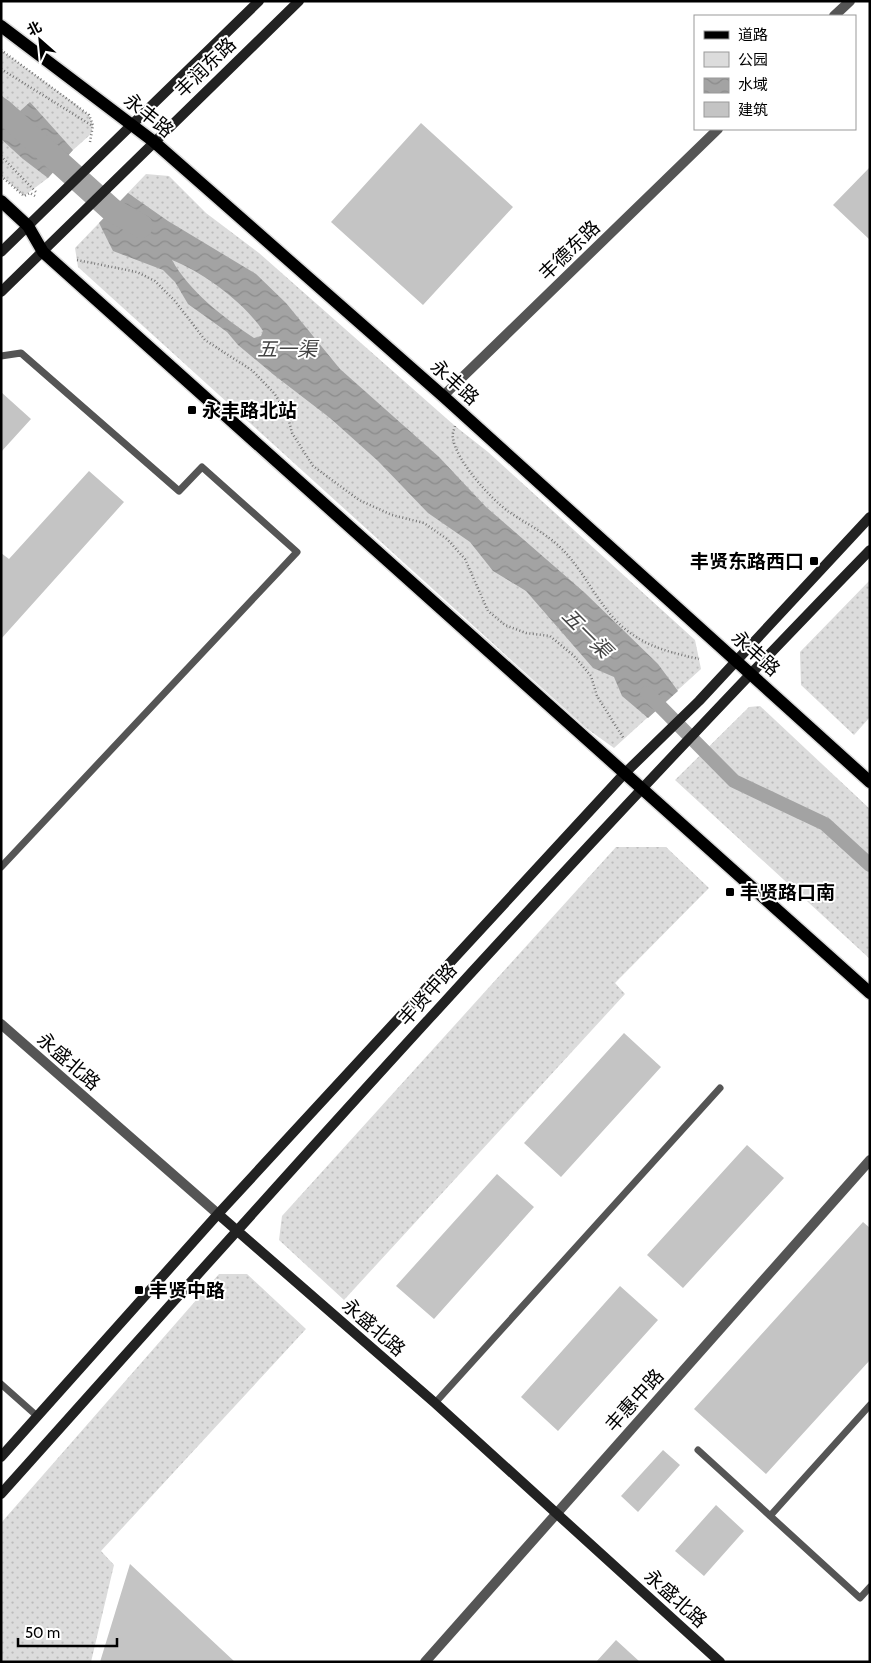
<svg xmlns="http://www.w3.org/2000/svg" width="871" height="1663" font-family="Cabin,'Noto Sans SC',sans-serif">
<style>
.green{fill:url(#green-dots)}
.water{fill:url(#water-waves);fill-rule:evenodd}
.lines{fill:none;stroke-linecap:round;stroke-linejoin:round}
.canal{stroke:#a3a3a3;stroke-width:14}
.river{stroke:#a3a3a3;stroke-width:24}
.building{fill:#c4c4c4}
.primary-casing{stroke:#dbdbdb;stroke-width:15}
.path{stroke:#777;stroke-width:2.5;stroke-dasharray:1 2.5;stroke-linecap:butt}
.lane{stroke:#555;stroke-width:7}
.street{stroke:#555;stroke-width:10}
.secondary{stroke:#222;stroke-width:10}
.primary{stroke:#000;stroke-width:12}
.poi-dot{fill:#000;stroke:#fff;stroke-width:2}
.labels{text-anchor:middle;stroke-width:4;stroke-linejoin:round;paint-order:stroke}
.street-label{font-size:19px;fill:#000;stroke:#fff}
.poi-label{font-size:19px;font-weight:bold;fill:#000;stroke:#fff;text-anchor:start}
.water-label{font-size:20px;font-style:italic;fill:#444;stroke:#fff}
</style>
<defs>
<pattern id="green-dots" width="8" height="8" patternUnits="userSpaceOnUse" patternTransform="scale(1.25)"><rect width="8" height="8" fill="#dcdcdc"/><path d="M2 2h.1M6 6h.1" fill="none" stroke="#bbb" stroke-width="1.8" stroke-linecap="round"/></pattern>
<pattern id="water-waves" width="16" height="10" patternUnits="userSpaceOnUse" patternTransform="scale(1.25)"><rect width="16" height="10" fill="#a3a3a3"/><path d="M0 5q4-4 8 0t8 0" fill="none" stroke="#8b8b8b"/></pattern>
</defs>
<rect width="100%" height="100%" fill="#fff"/>
<path class="green" d="M1,50L74,103L89,115L93,125L91,134L73,150L48,178L24,196L1,176Z
M146,174L169,176L206,213L259,253L455,426L488,452L695,640L701,669L614,748L586,728L78,267L75,248Z
M870,580V717L854,735L801,685L800,652Z
M760,706L870,809V959L675,780L749,707Z
M616,847H666L709,888L615,983L625,994L344,1300L279,1240L282,1216Z
M219,1274H247L306,1329L101,1551L114,1565L91,1662H1V1523Z"/>
<path class="water" d="M1,95L20,111L30,102L73,150L48,178L23,159L1,139Z
M128,193L168,221L256,274L286,303L340,369L439,457L486,507L585,593L658,664L678,691L648,718L622,696L614,677L593,668L526,591L493,571L470,542L428,513L378,461L330,418L274,375L238,345L227,332L188,304L175,282L163,270L113,251L99,223ZM172,260C203,272 245,303 263,331L261,336L254,338C223,317 190,292 172,260Z"/>
<g class="lines">
<path class="canal" d="M647,693L734,781L825,824L870,865"/>
<path class="river" d="M1,110L112,210L141,226"/>
</g>
<path class="building" d="M421,123L513,207L423,305L331,222Z
M870,167V240L833,205Z
M1,392L31,419L1,452Z
M89,471L124,502L1,639V553L9,559Z
M624,1033L661,1067L561,1177L524,1143Z
M747,1145L784,1178L683,1288L647,1255Z
M497,1174L534,1207L434,1319L396,1286Z
M863,1222L870,1228V1360L766,1474L694,1409Z
M620,1286L658,1320L558,1431L521,1397Z
M663,1450L680,1465L638,1512L621,1496Z
M716,1505L744,1531L704,1576L675,1551Z
M130,1564L235,1662H100Z
M616,1640L640,1662H596Z"/>
<g class="lines">
<g class="primary-casing">
<path id="primary" d="M1,26L153,141L443,396L870,782
M1,201L28,226L43,252L870,993"/>
</g>
<path class="path" d="M1,50L89,115L93,125L90,142
M1,69L91,125
M1,156L37,193
M1,176L24,196L30,193L35,196
M77,260L137,272L155,281L175,301L205,340L253,371L274,393L287,413L292,433L313,466L359,500L392,515L424,523L447,539L465,559L488,611L505,625L526,633L550,636L574,656L591,676L597,696L624,739
M455,426C454,430 452,434 453,438C456,461 491,499 509,512C527,524 547,534 562,549C587,574 600,611 629,632C650,648 673,653 699,659"/>
<path class="lane" d="M1,356L21,353L179,491L202,467L297,552L1,867
M1,1384L37,1416
M435,1403L720,1088
M698,1450L860,1598L870,1587
M770,1516L870,1405"/>
<path class="street" d="M834,16L850,1
M443,396L718,129
M1,1024L218,1214
M425,1662L870,1160"/>
<path class="secondary" d="M1,252L259,1
M1,292L299,1
M218,1214L435,1403L720,1662
M1,1457L218,1214L624,774L699,701L870,517
M1,1494C286,1175 571,857 870,550"/>
<use href="#primary" class="primary"/>
</g>
<g class="poi-dot">
<rect x="187" y="405" width="10" height="10" rx="2.5"/>
<rect x="809" y="556" width="10" height="10" rx="2.5"/>
<rect x="725" y="887" width="10" height="10" rx="2.5"/>
<rect x="134" y="1285" width="10" height="10" rx="2.5"/>
</g>
<g class="labels">
<g class="street-label">
<text transform="translate(205 67) rotate(-44)" y="7">丰润东路</text>
<text transform="translate(149 115) rotate(39)" y="7">永丰路</text>
<text transform="translate(569 250) rotate(-44)" y="7">丰德东路</text>
<text transform="translate(455 382) rotate(42)" y="7">永丰路</text>
<text transform="translate(756 653) rotate(42)" y="7">永丰路</text>
<text transform="translate(427 994) rotate(-48)" y="7">丰贤中路</text>
<text transform="translate(69 1061) rotate(41)" y="7">永盛北路</text>
<text transform="translate(374 1327) rotate(41)" y="7">永盛北路</text>
<text transform="translate(634 1400) rotate(-48)" y="7">丰惠中路</text>
<text transform="translate(676 1598) rotate(42)" y="7">永盛北路</text>
</g>
<g class="poi-label">
<text x="202" y="417">永丰路北站</text>
<text x="804" y="568" text-anchor="end">丰贤东路西口</text>
<text x="740" y="899">丰贤路口南</text>
<text x="149" y="1297">丰贤中路</text>
</g>
<g class="water-label">
<text x="287" y="356">五一渠</text>
<text transform="translate(587 633) rotate(45)" y="7">五一渠</text>
</g>
</g>
<rect width="871" height="1663" fill="none" stroke="#000000" stroke-width="5"/>
<rect x="694" y="15" width="162" height="115" fill="#ffffff" stroke="#999999"/>
<rect x="704" y="31" width="25" height="8" fill="#000000" stroke="#999999"/>
<text x="738" y="40" font-size="15" fill="#000000">道路</text>
<rect x="704" y="52" width="25" height="15" fill="#dcdcdc" stroke="#999999"/>
<text x="738" y="65" font-size="15" fill="#000000">公园</text>
<rect x="704" y="78" width="25" height="15" fill="url(#water-waves)" stroke="#999999"/>
<text x="738" y="90" font-size="15" fill="#000000">水域</text>
<rect x="704" y="102" width="25" height="15" fill="#c4c4c4" stroke="#999999"/>
<text x="738" y="115" font-size="15" fill="#000000">建筑</text>
<g transform="translate(40 40) rotate(333)" stroke="#ffffff" stroke-width="4" paint-order="stroke">
<path d="M0-4L9 19L0 12L-9 19Z" fill="#000000"/>
<text y="-8" font-size="14" font-weight="bold" text-anchor="middle" fill="#000000">北</text>
</g>
<path d="M18 1638v8h99v-8" fill="none" stroke="#000000" stroke-width="2.5"/>
<text x="25" y="1638" font-size="15" fill="#000000" stroke="#ffffff" stroke-width="4" paint-order="stroke">50 m</text>
</svg>
